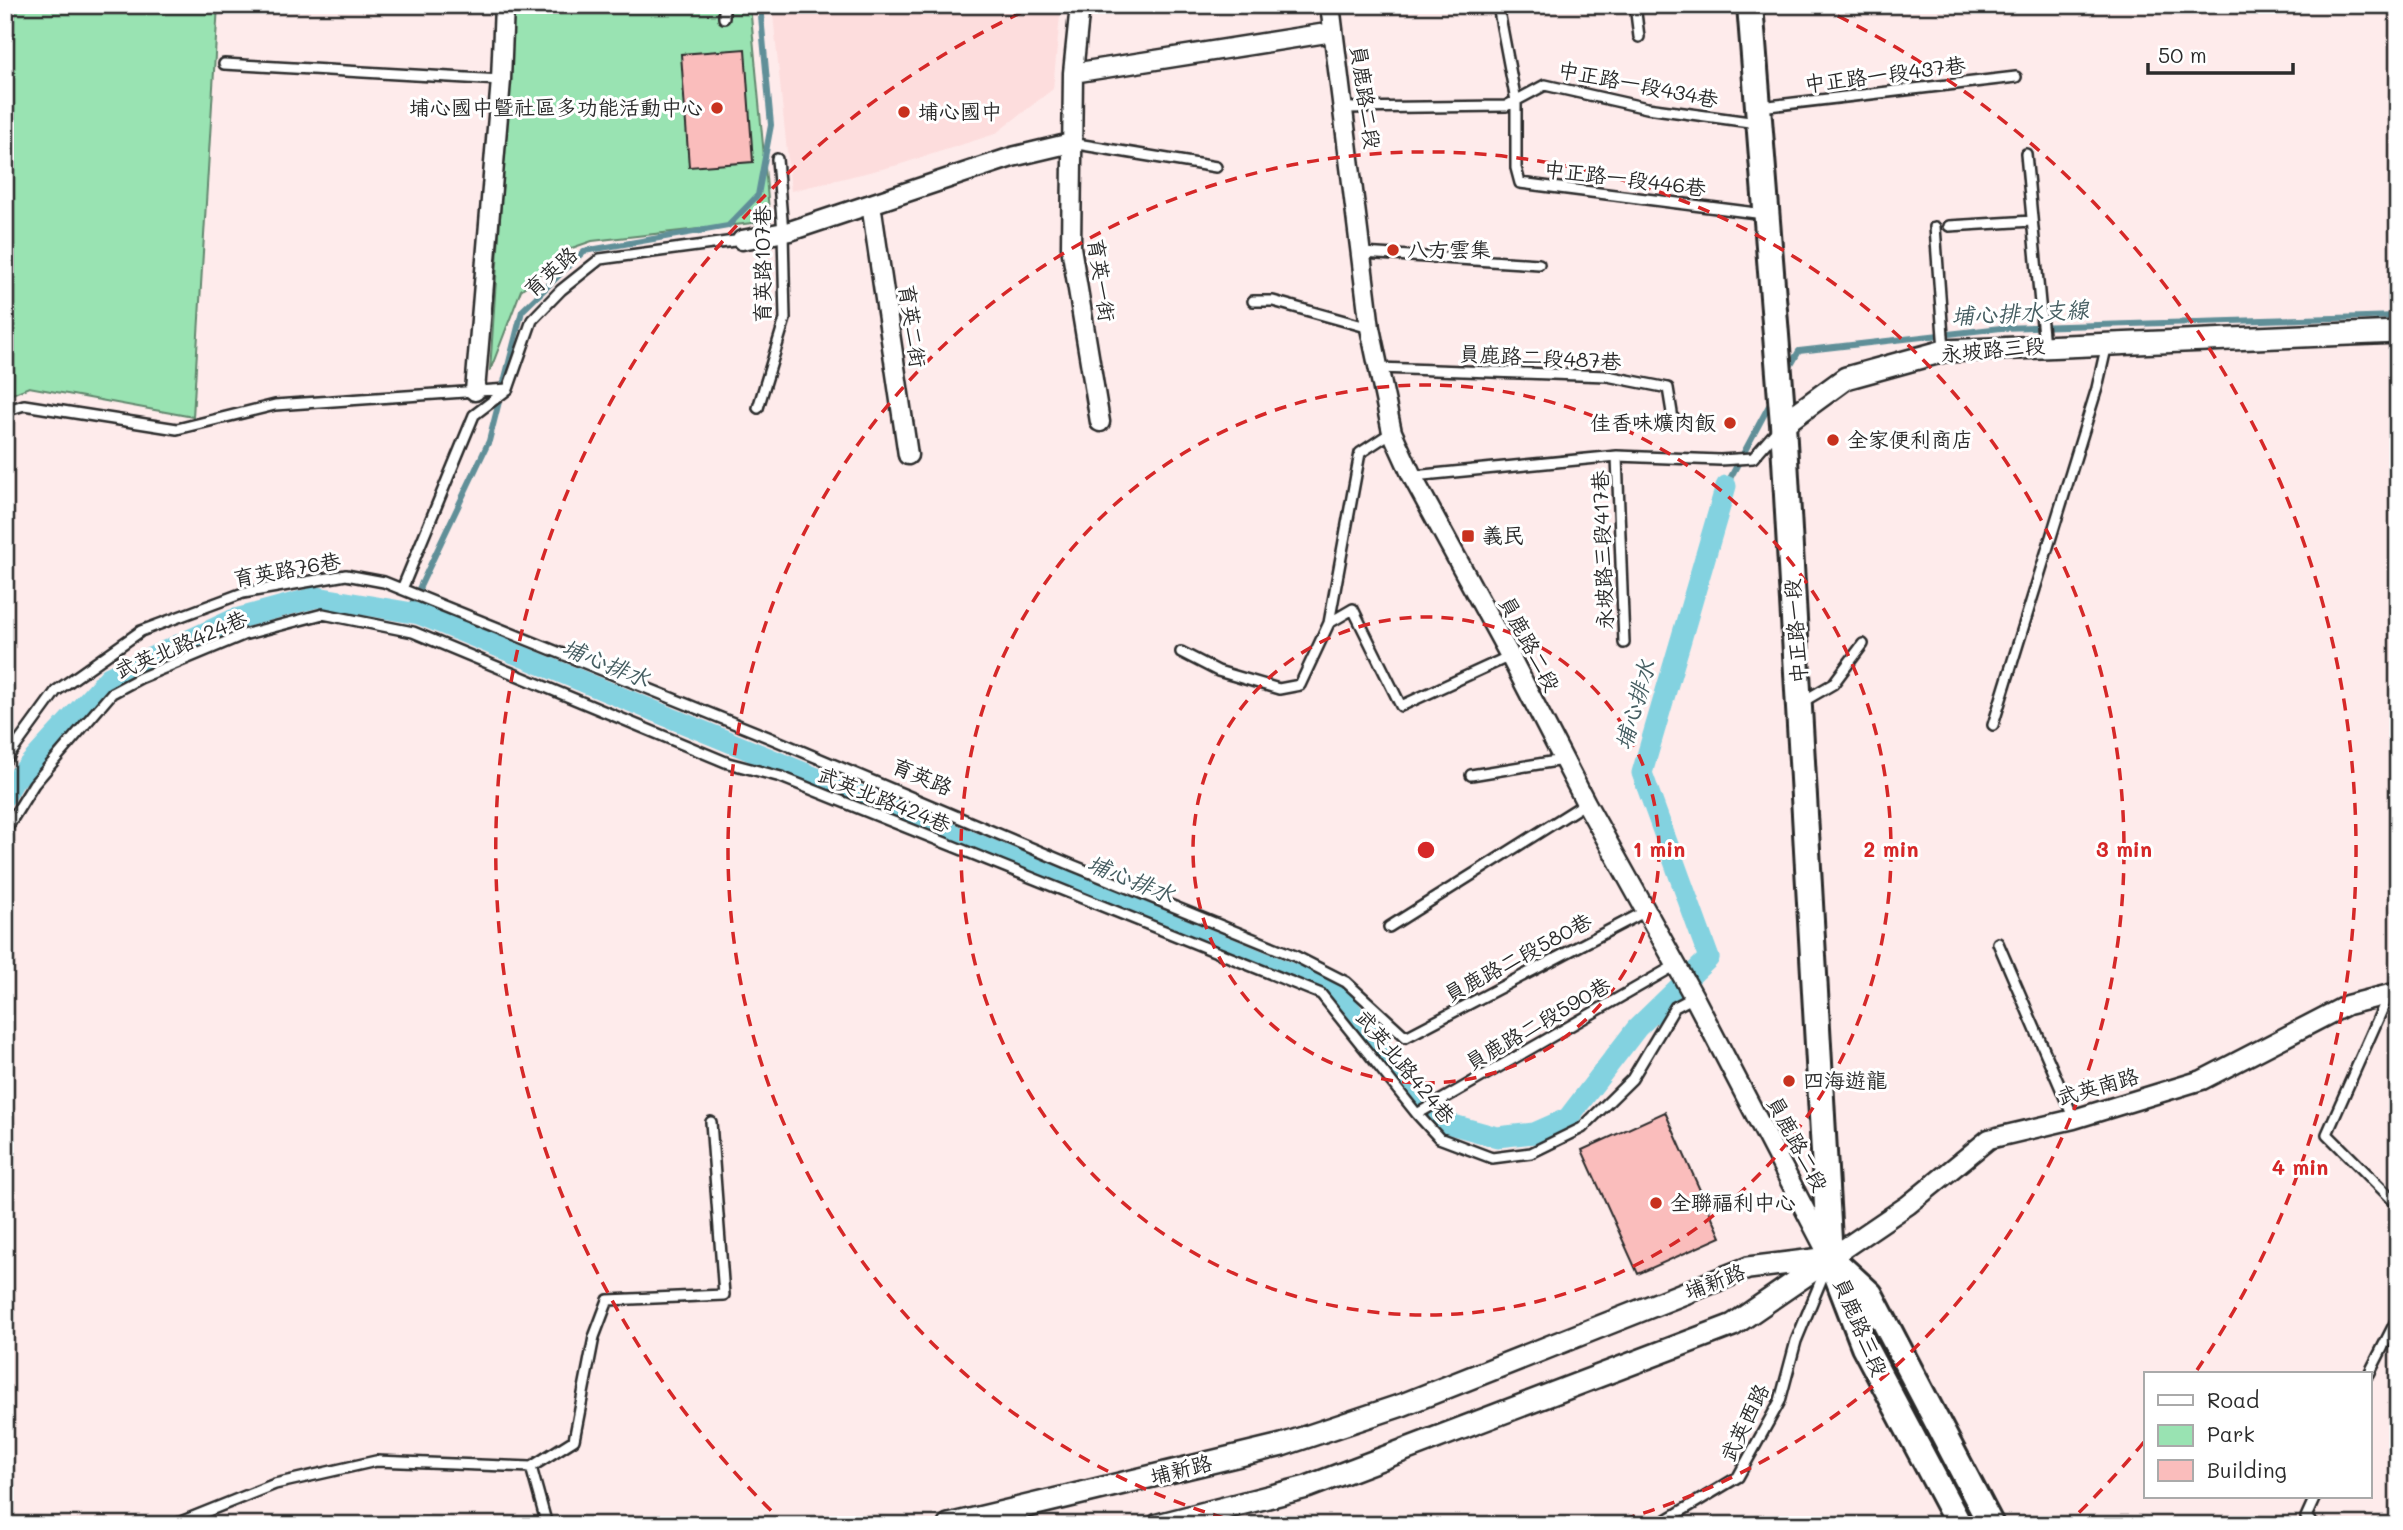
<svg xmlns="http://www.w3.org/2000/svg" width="2403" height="1530" font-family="Mali,'LXGW WenKai TC',sans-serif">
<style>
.built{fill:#fddddd}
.green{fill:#99e3b2;stroke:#62876e;stroke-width:2}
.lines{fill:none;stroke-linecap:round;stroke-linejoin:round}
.stream{stroke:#608f98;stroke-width:6}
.canal{stroke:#83d2e0;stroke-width:21}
.building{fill:#fabdbc;stroke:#2b2b2b;stroke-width:2}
.service-casing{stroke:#2b2b2b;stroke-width:14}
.minor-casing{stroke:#2b2b2b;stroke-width:23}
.tertiary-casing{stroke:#2b2b2b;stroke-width:26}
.secondary-casing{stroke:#2b2b2b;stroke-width:30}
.service{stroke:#fff;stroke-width:9}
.minor{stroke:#fff;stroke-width:18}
.tertiary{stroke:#fff;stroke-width:21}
.secondary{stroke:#fff;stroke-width:24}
.ring{fill:none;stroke:#d62828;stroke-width:3.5;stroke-dasharray:12 9}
.poi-dot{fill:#c8321e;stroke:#fff;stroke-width:2.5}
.labels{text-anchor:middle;stroke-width:6;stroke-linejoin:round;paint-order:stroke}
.street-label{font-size:21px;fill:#2b2b2b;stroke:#fff}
.poi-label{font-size:21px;fill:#2b2b2b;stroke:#fff;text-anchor:start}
.water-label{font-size:23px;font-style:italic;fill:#455d61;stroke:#fff}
.centre{fill:#d62828;stroke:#fff;stroke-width:3.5}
.ring-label{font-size:21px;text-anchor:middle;font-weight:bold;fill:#d62828;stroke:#fff;stroke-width:6;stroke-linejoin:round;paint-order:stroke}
</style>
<rect width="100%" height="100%" fill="#feebeb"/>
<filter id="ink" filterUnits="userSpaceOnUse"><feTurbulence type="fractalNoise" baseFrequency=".0143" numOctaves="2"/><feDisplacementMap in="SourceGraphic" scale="14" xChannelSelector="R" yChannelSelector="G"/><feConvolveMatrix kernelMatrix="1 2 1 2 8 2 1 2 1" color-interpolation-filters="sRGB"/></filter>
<g filter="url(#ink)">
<path class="built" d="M772,5H1061L1053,89L995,134L898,165L791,191Z"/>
<path class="green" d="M5,5H218L193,417L29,387L5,397Z
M514,5H750L770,221L592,241L569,249L521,290L490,371Z"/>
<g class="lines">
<path class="stream" d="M1787,372L1799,351L2001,328L2398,316
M1726,486L1772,400
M408,612L489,441L522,311L584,251L728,226L758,195L771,125L760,5"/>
<path class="canal" d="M5,796L14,781L109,677L232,620L317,597L419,614L1338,993L1432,1119L1497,1137L1534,1133L1568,1118L1637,1028L1709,958L1642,773L1726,486"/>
</g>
<path class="building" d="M745,49L753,162L689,167L681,54Z
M1665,1112L1721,1237L1638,1274L1582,1150Z"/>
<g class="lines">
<g class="service-casing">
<path id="service" d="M724,5V18
M1501,5L1498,6L1516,101V168L1520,183L1764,214
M1635,5L1639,37
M224,64L501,80
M1760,107L2016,77
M1344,108L1506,106L1545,85L1647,108L1757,123
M1071,143L1216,167
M2026,154L2044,346
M1949,226L2032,221
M1935,227L1944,350
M1362,253L1539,264
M1253,301H1273L1370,328
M1378,368L1607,376L1668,388L1673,419
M758,408L785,319L783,232L777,159
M5,411L24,405L177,429L275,405L508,389L532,320L561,290L600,259L742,240
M1617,456L1624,643
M1413,476L1617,456L1720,460L1753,458L1779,428
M402,589L474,415L507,390
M1329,623L1353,609L1401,706L1510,656
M1181,652L1218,671L1279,689L1300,685L1329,623L1360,453L1392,432
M1802,702L1833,684L1863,644
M1993,725L2097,388L2107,344
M5,761L56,691L141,631L243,593L346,575L384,582L768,737L1072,865L1295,956L1346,982L1406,1037L1646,911
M1471,775L1563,760
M5,831L34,784L112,693L140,678L243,635L323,614L413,632L728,763L781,777L1321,994L1417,1114L1439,1138L1492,1158L1531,1153L1582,1128L1632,1079L1675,1007L1694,997
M1389,927L1586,803
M1998,943L2074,1119
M2389,994L2327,1134L2398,1205
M1417,1114L1676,965
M2369,1374L2398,1317
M531,1467L574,1440L594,1337L608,1300L724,1295L711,1122
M173,1525L275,1484L376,1461L531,1467L547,1525
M1658,1525L1738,1477L1780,1401L1796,1341L1827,1266
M2314,1525L2306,1517L2315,1497"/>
</g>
<g class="minor-casing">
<path id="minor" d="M1080,5L1073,73L1071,247L1100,422
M1330,5L1370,328L1392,432L1412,476L1510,656L1586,803L1694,997L1830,1258L1908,1205L1989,1139L2074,1119L2202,1080L2347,1005L2398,992
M1073,73L1333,32
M871,204L908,455
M742,240L790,231L1012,157L1071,143
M475,391L501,80L504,5"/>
</g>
<g class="tertiary-casing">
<path id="tertiary" d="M1783,424L1846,378L1944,351L2398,332
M949,1525L1282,1445L1402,1405L1748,1268L1830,1258
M1158,1525L1307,1487L1733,1325L1826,1261"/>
</g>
<g class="secondary-casing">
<path id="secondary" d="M1750,5L1783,424L1830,1258L1864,1346L1959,1525
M1833,1260L1870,1294L1991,1525"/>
</g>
<use href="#service" class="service"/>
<use href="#minor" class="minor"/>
<use href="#tertiary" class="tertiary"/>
<use href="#secondary" class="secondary"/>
</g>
</g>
<g class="ring">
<circle cx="1426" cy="850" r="233"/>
<circle cx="1426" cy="850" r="465"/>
<path d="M1245 1524A698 698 0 1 1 1607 1524"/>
<path d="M2144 1442A930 930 0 0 1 2066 1525M786 1525A930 930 0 0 1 1033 7M1819 7A930 930 0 0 1 2197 1370"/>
</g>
<g class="poi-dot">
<circle cx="717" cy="108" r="7"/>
<circle cx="904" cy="112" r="7"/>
<circle cx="1393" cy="250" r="7"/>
<circle cx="1730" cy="423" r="7"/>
<circle cx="1833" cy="440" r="7"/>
<rect x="1461" y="529" width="14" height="14" rx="3.5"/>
<circle cx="1789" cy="1081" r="7"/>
<circle cx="1656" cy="1203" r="7"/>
</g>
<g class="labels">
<g class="street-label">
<text transform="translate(1885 75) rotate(-7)" y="7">中正路一段437巷</text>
<text transform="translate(1638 85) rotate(11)" y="7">中正路一段434巷</text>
<text transform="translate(1365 97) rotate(82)" y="7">員鹿路二段</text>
<text transform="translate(1625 179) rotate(7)" y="7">中正路一段446巷</text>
<text transform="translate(763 264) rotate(-90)" y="7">育英路107巷</text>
<text transform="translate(551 272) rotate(-42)" y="7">育英路</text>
<text transform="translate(1101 280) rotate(82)" y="7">育英一街</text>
<text transform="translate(912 326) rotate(82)" y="7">育英二街</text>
<text transform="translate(1993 350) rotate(-5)" y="7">永坡路三段</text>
<text transform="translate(1540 358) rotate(3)" y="7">員鹿路二段487巷</text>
<text transform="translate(1603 550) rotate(-92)" y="7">永坡路三段417巷</text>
<text transform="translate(287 570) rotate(-10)" y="7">育英路76巷</text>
<text transform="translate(1796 631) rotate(-94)" y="7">中正路一段</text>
<text transform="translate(1529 644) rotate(62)" y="7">員鹿路二段</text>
<text transform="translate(181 645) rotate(-23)" y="7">武英北路424巷</text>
<text transform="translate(922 777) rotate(23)" y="7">育英路</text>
<text transform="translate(884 800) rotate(22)" y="7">武英北路424巷</text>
<text transform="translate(1518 958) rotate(-28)" y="7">員鹿路二段580巷</text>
<text transform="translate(1538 1024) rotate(-30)" y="7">員鹿路二段590巷</text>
<text transform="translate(1405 1067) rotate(50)" y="7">武英北路424巷</text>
<text transform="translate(2098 1087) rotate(-16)" y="7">武英南路</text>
<text transform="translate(1797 1144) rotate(62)" y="7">員鹿路二段</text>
<text transform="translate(1715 1282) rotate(-21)" y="7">埔新路</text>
<text transform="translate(1860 1327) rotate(67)" y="7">員鹿路三段</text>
<text transform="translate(1745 1423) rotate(-64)" y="7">武英西路</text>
<text transform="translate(1181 1470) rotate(-14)" y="7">埔新路</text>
</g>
<g class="poi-label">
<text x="703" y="115" text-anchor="end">埔心國中暨社區多功能活動中心</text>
<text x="918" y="119">埔心國中</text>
<text x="1407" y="257">八方雲集</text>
<text x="1716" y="430" text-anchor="end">佳香味爌肉飯</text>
<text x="1847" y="447">全家便利商店</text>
<text x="1482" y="543">義民</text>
<text x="1803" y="1088">四海遊龍</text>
<text x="1670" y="1210">全聯福利中心</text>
</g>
<g class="water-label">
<text transform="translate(2020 313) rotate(-3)" y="8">埔心排水支線</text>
<text transform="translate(606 663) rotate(22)" y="8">埔心排水</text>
<text transform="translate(1635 705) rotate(-74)" y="8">埔心排水</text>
<text transform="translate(1131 879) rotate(22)" y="8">埔心排水</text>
</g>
</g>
<circle cx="1426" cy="850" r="10" class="centre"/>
<g class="ring-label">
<text x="1659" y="857">1 min</text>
<text x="1891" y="857">2 min</text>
<text x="2124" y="857">3 min</text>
<text x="2300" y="1175">4 min</text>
</g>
<rect width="2403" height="1530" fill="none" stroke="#fff" stroke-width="28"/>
<rect x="14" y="14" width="2375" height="1502" fill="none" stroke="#2b2b2b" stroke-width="2.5" filter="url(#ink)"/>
<rect x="2144" y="1372" width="228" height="126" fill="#ffffff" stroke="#aaaaaa" stroke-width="2"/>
<rect x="2158" y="1395" width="35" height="10" fill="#ffffff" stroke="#aaaaaa" stroke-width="2"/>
<text x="2207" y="1408" font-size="21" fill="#2b2b2b">Road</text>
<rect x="2158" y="1425" width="35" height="21" fill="#99e3b2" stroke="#aaaaaa" stroke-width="2"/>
<text x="2207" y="1442" font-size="21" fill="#2b2b2b">Park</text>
<rect x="2158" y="1460" width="35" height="21" fill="#fabdbc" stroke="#aaaaaa" stroke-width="2"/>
<text x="2207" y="1478" font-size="21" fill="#2b2b2b">Building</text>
<path d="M2148 63v10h145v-10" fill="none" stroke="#2b2b2b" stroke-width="3.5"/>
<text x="2158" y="63" font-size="21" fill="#2b2b2b" stroke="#ffffff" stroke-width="5" paint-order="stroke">50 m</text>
</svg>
